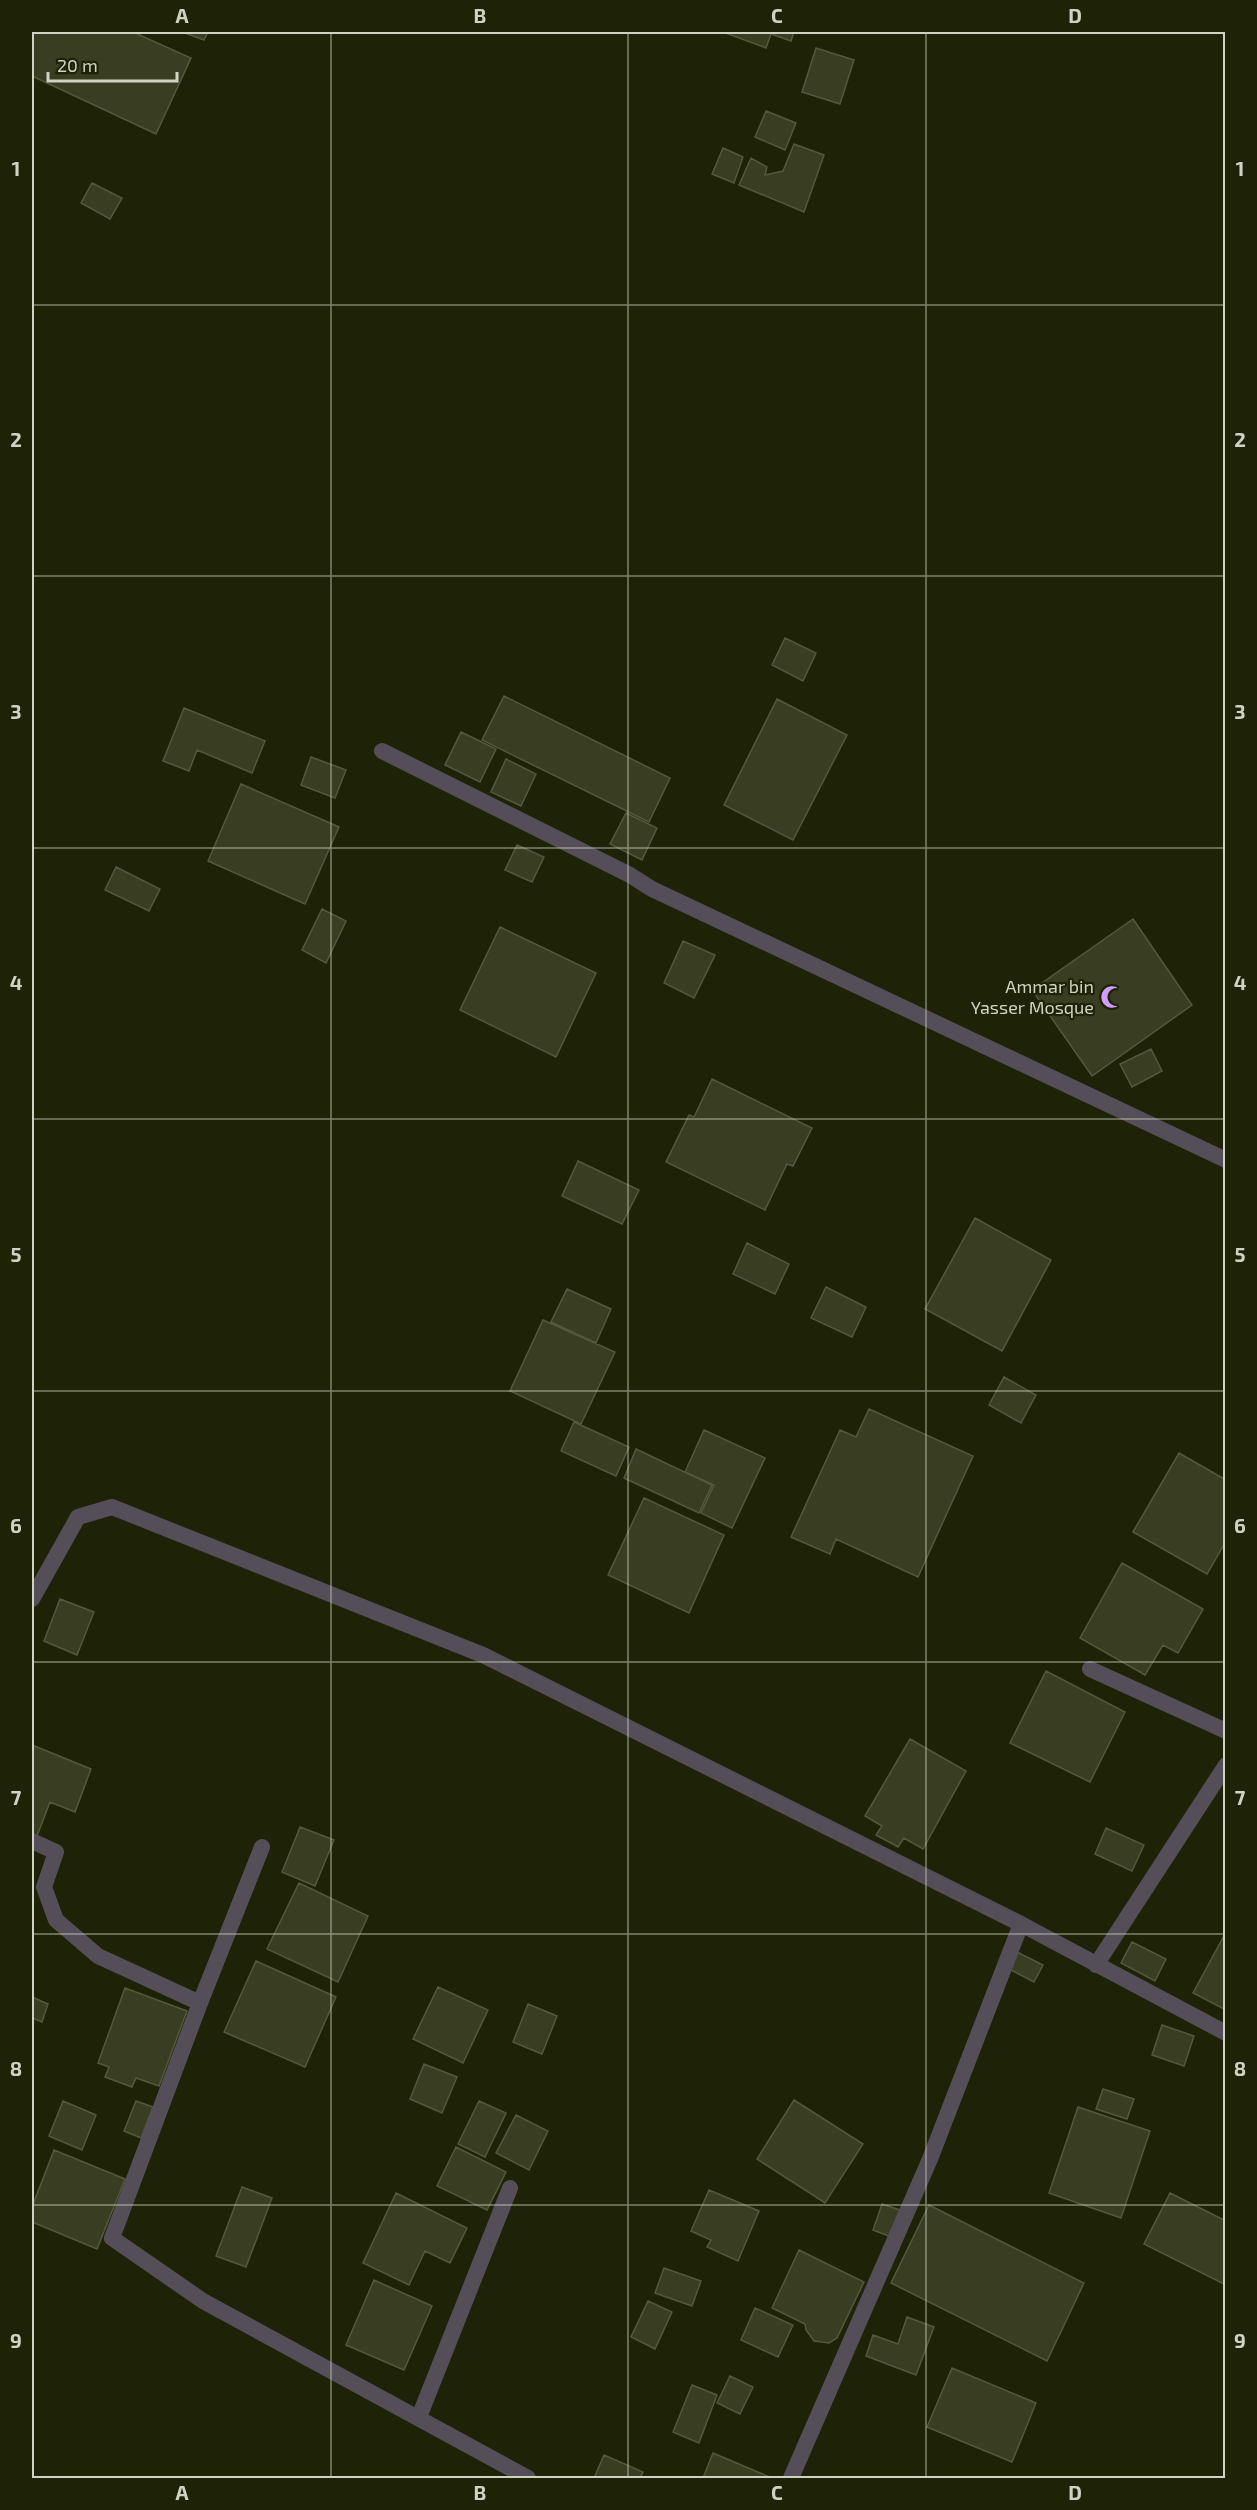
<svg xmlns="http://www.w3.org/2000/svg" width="1257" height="2510" font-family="'Exo 2',sans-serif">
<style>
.building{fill:#393e22;stroke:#54593c;stroke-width:1.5}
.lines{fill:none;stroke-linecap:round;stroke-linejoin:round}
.service{stroke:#544e59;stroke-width:16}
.grid{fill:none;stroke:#d0d3c3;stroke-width:1.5;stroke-opacity:0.55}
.labels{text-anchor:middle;stroke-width:4.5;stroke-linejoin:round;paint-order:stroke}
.poi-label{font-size:18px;fill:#d0d3c3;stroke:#1e2207;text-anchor:end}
.neatline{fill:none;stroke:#d0d3c3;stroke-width:2}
.grid-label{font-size:20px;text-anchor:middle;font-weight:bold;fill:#d0d3c3}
</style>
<rect width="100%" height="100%" fill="#1e2207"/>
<path class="building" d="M32,32H133L191,58L156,134L32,76Z
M182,32H208L204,40Z
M723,32H794L791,41L771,34L766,48Z
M816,48L854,60L840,104L802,92Z
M766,111L796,123L785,150L755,137Z
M794,144L824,155L804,212L739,185L751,158L767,167L765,175L783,171Z
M723,148L743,157L734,183L712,174Z
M92,183L122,198L110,219L81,203Z
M785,638L816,653L803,681L772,665Z
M504,696L670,778L649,822L482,740Z
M777,699L847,735L793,840L724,805Z
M184,708L265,741L252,773L197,750L189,771L163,761Z
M461,732L496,749L480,782L445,765Z
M311,757L346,770L335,798L301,785Z
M506,759L536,774L521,806L491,792Z
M241,784L339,827L305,904L208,861Z
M626,813L657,828L642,860L610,844Z
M517,845L544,857L532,882L505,870Z
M116,867L160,889L149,911L105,890Z
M322,909L346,921L326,963L302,950Z
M1133,919L1192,1005L1092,1076L1032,990Z
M500,927L596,973L556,1057L460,1010Z
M683,941L715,955L694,998L664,983Z
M1151,1049L1162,1071L1132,1087L1120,1064Z
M712,1079L812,1128L793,1166L787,1164L765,1210L666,1162L689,1115L694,1117Z
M578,1161L639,1190L622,1224L562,1196Z
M975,1218L1051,1260L1002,1351L925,1309Z
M747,1243L789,1264L775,1294L733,1274Z
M826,1287L866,1307L852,1337L811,1318Z
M567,1289L611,1309L596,1343L551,1322Z
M543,1320L615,1352L581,1424L510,1391Z
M1004,1377L1036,1395L1021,1423L989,1405Z
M869,1409L973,1456L918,1577L836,1539L830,1554L791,1537L840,1430L856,1437Z
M574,1422L629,1447L616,1476L561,1451Z
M704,1430L765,1458L732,1528L701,1513L714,1485L685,1472Z
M636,1449L712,1485L699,1513L624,1478Z
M1179,1453L1226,1480V1541L1207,1574L1133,1532Z
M644,1498L724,1535L689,1613L608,1575Z
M1122,1563L1203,1609L1178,1653L1163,1645L1145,1675L1080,1638Z
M60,1599L94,1612L77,1655L44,1641Z
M1046,1671L1125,1712L1090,1782L1010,1743Z
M910,1739L966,1771L923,1849L904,1838L898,1847L876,1835L882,1826L865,1816Z
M32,1745L91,1769L75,1812L50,1802L37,1836L32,1833Z
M300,1827L334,1840L315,1886L282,1872Z
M1106,1828L1144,1845L1132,1871L1095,1854Z
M299,1883L368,1916L338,1982L267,1949Z
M1226,1932V2010L1193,1993Z
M1132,1942L1166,1959L1155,1981L1121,1963Z
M1017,1952L1043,1965L1034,1982L1009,1969Z
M256,1961L336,1997L305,2067L224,2032Z
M438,1987L488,2010L463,2063L413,2039Z
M125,1988L187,2011L159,2086L136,2078L132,2087L105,2077L109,2067L98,2063Z
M32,1997L48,2004L42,2022L32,2018Z
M528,2004L557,2016L542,2054L513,2042Z
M1162,2025L1194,2036L1184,2066L1152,2055Z
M424,2064L457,2077L442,2113L410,2099Z
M1103,2089L1134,2099L1127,2119L1096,2109Z
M794,2100L863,2144L825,2203L757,2159Z
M63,2101L96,2115L82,2150L49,2136Z
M136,2101L153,2107L141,2138L124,2131Z
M479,2101L506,2113L485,2157L458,2144Z
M1078,2107L1150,2131L1121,2218L1049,2193Z
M516,2115L548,2131L529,2170L496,2153Z
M456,2147L506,2172L487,2210L437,2186Z
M54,2150L125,2179L97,2249L32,2222V2207Z
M242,2187L272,2198L246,2267L216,2256Z
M709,2190L759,2211L738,2261L707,2247L711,2240L691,2231Z
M396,2193L467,2228L450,2263L425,2251L409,2285L363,2263Z
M1170,2193L1226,2221V2285L1144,2244Z
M882,2204L903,2211L894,2238L873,2230Z
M929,2205L1084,2283L1047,2361L891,2283Z
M799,2250L864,2282L837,2338L829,2343L814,2341L806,2330L805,2324L772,2308Z
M664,2268L701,2281L692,2306L655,2293Z
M374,2280L432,2306L404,2370L346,2345Z
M648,2301L672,2312L655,2349L631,2337Z
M755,2308L793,2325L778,2357L741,2340Z
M907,2317L934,2327L916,2375L866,2356L873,2335L898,2344Z
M952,2368L1036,2403L1012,2462L927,2427Z
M730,2376L753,2387L740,2414L717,2403Z
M692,2385L717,2395L699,2443L673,2432Z
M713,2453L772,2478H703Z
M604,2455L643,2472L640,2478H594Z"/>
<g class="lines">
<path class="service" d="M382,751L630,875L652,889L1226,1160
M32,1599L78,1517L112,1507L483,1655L1021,1924L1226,2033
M1090,1669L1226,1731
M32,1841L56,1852L44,1887L56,1920L98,1956L200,2003
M262,1847L200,2003L112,2238L203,2301L528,2478
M1096,1965L1226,1765
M419,2417L510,2188
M791,2478L930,2159L1021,1924"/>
</g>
<path class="grid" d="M331,32V2478M628,32V2478M926,32V2478M32,305H1226M32,576H1226M32,848H1226M32,1119H1226M32,1391H1226M32,1662H1226M32,1934H1226M32,2205H1226"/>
<defs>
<g id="mosque-bare" transform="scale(1.8)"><path d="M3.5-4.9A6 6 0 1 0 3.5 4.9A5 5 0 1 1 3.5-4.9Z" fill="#d19dfe" stroke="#1e2207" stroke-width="2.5" paint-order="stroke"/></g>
</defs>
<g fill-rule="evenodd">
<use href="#mosque-bare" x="1112" y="997"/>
</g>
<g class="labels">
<g class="poi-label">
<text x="1094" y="993">Ammar bin<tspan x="1094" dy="21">Yasser Mosque</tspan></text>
</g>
</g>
<rect width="1257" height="2510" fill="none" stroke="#1e2207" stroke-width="66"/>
<path d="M48 72v9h129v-9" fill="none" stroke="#d0d3c3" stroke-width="3"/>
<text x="57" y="72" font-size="18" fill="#d0d3c3" stroke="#1e2207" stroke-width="4.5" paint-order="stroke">20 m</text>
<rect x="33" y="33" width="1191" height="2444" class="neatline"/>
<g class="grid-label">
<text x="182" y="23">A</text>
<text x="480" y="23">B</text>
<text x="777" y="23">C</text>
<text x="1075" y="23">D</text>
<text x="16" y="176">1</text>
<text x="1240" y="176">1</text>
<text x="16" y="447">2</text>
<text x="1240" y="447">2</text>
<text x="16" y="719">3</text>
<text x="1240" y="719">3</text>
<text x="16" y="990">4</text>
<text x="1240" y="990">4</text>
<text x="16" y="1262">5</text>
<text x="1240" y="1262">5</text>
<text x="16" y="1533">6</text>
<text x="1240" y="1533">6</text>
<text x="16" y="1805">7</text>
<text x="1240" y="1805">7</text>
<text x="16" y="2076">8</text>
<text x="1240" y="2076">8</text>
<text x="16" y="2348">9</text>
<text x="1240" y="2348">9</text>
<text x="182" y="2500">A</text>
<text x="480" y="2500">B</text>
<text x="777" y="2500">C</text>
<text x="1075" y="2500">D</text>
</g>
</svg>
